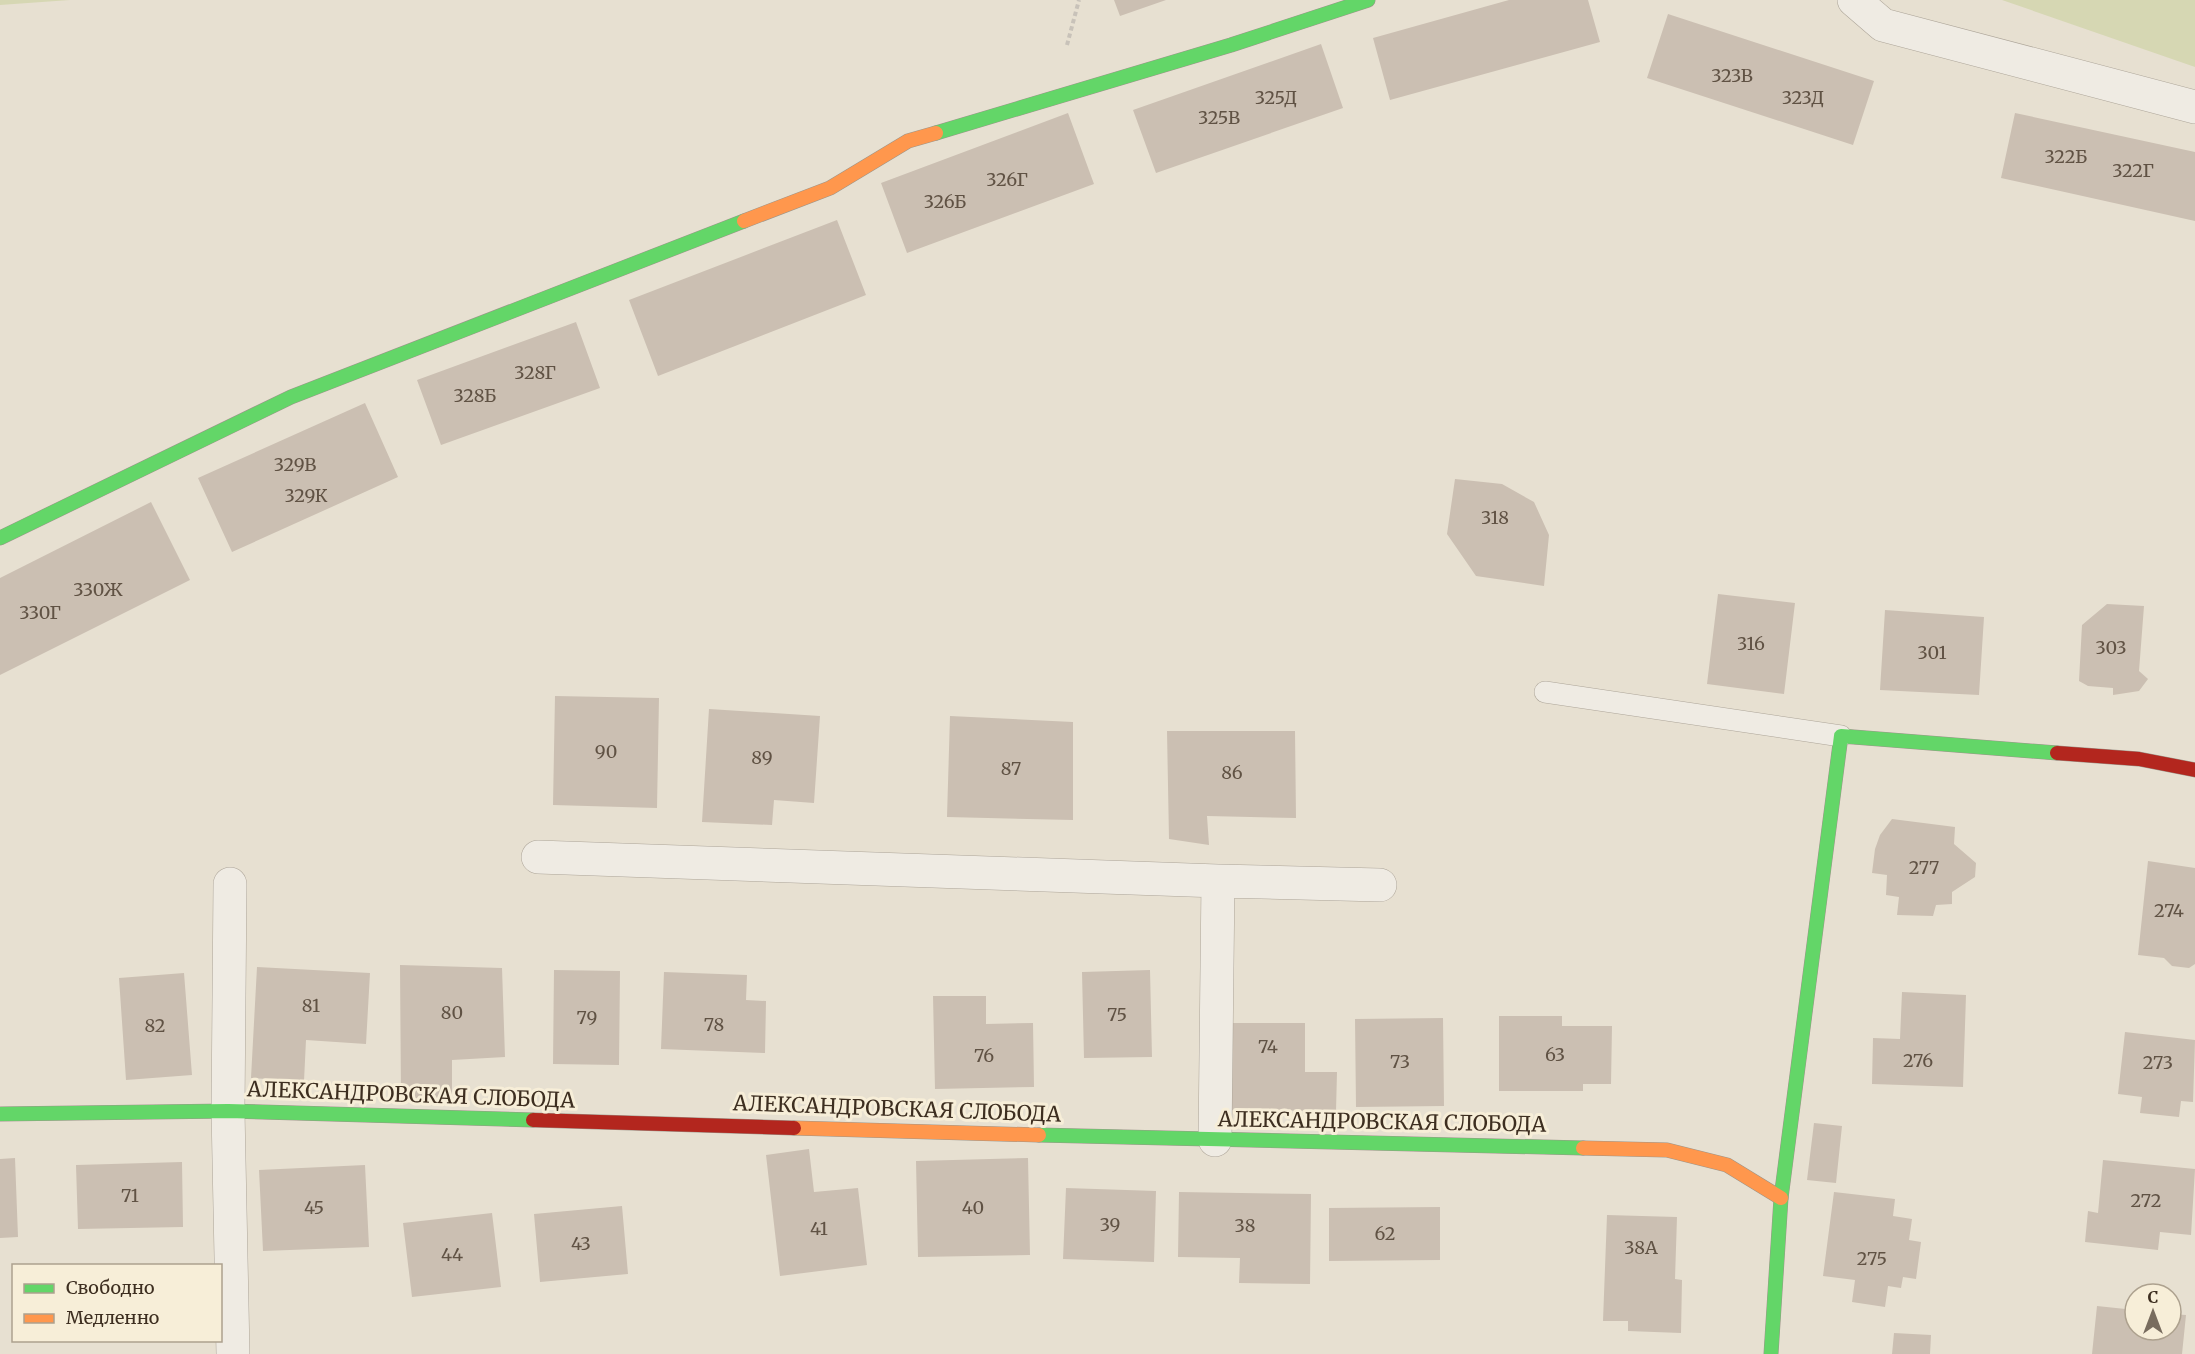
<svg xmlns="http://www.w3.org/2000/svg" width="2195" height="1354" font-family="Merriweather,serif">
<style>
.green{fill:#d6d7b3}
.building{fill:#cbbfb2}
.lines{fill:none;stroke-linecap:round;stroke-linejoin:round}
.lane-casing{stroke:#ada599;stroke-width:22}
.street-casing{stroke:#ada599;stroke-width:34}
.fast-casing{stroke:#9c958a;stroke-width:15}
.slow-casing{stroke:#9c958a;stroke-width:15}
.jam-casing{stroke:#9c958a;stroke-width:15}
.path{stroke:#c8c2b9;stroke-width:4;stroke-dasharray:4.5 3;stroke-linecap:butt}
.lane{stroke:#efebe3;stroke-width:21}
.street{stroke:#efebe3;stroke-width:33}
.fast{stroke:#63d668;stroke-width:14}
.slow{stroke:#ff974d;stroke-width:14}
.jam{stroke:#b3261e;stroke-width:14}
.labels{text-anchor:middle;stroke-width:6;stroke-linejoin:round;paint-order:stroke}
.number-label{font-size:18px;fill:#605244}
.street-label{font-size:21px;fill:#3d2e20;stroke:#f7eed8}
</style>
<rect width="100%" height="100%" fill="#e7e0d1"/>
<path class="green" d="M0,0H70L0,5Z
M2002,0H2195V67Z"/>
<path class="building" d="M1114,0H1166L1120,16Z
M1509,0H1588L1600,42L1390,100L1373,38Z
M1668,14L1874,81L1853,145L1647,78Z
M1321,44L1343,108L1156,173L1133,110Z
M1068,113L1094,184L907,253L881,183Z
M2015,113L2195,152V221L2001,178Z
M837,220L866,295L658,376L629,300Z
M576,322L600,388L441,445L417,380Z
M365,403L398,477L232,552L198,478Z
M1455,479L1502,484L1534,502L1549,535L1544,586L1476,576L1447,534Z
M151,502L190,580L0,675V578Z
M1718,594L1795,603L1784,694L1707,684Z
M2107,604L2144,606L2139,671L2148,679L2139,691L2113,695V688L2088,686L2079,681L2082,625Z
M1885,610L1984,617L1979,695L1880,690Z
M555,696L659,698L657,808L553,805Z
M709,709L820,716L814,803L774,800L772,825L702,822Z
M950,716L1073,722V820L947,817Z
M1167,731H1295L1296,818L1207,816L1209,845L1169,839Z
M1892,819L1955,827L1954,844L1976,863L1975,877L1952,892V904L1936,905L1933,916L1897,915L1899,897L1886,895L1887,875L1872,873L1875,849L1880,835Z
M2148,861L2195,868V964L2189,968L2172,966L2164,958L2138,955Z
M400,965L502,968L505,1057L452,1060V1100L401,1098Z
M257,967L370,973L366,1044L306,1040L304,1081L251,1078Z
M554,970L620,971L619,1065L553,1064Z
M1150,970L1152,1057L1084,1058L1082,972Z
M664,972L747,975L746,1000L766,1001L765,1053L661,1049Z
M184,973L192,1075L126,1080L119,978Z
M1902,992L1966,995L1963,1087L1872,1084L1873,1038L1900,1039Z
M933,996H986V1024L1033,1023L1034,1087L935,1089Z
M1499,1016H1562V1026H1612L1611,1084H1583V1091H1499Z
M1443,1018L1444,1106L1356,1107L1355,1019Z
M1231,1023H1305V1072H1337L1336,1111L1230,1110Z
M2125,1032L2195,1040L2193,1102L2181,1101L2179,1117L2140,1113L2142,1097L2118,1094Z
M1814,1123L1842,1126L1836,1183L1807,1180Z
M809,1149L814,1192L858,1188L867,1265L780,1276L766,1155Z
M15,1158L18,1237L0,1238V1159Z
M1028,1158L1030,1255L918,1257L916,1161Z
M2103,1160L2195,1169L2191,1235L2160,1232L2158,1250L2085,1242L2088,1211L2098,1213Z
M182,1162L183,1227L78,1229L76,1165Z
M365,1165L369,1247L263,1251L259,1170Z
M1066,1188L1156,1191L1154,1262L1063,1259Z
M1179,1192L1311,1194L1310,1284L1239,1283L1240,1258L1178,1257Z
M1834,1192L1895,1199L1893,1216L1912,1219L1909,1240L1921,1242L1916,1279L1903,1277L1901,1288L1888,1286L1885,1307L1852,1302L1855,1280L1823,1276Z
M622,1206L628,1274L540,1282L534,1214Z
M1440,1207V1260L1329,1261V1208Z
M492,1213L501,1287L412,1297L403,1223Z
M1607,1215L1677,1217L1675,1279L1682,1280L1681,1333L1628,1331V1321H1603Z
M2097,1306L2135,1310V1330H2171V1314L2186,1315L2182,1354H2092Z
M1894,1333L1931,1335L1930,1354H1892Z"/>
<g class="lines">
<g class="lane-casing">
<path id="lane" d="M1545,692L1841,736"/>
</g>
<g class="street-casing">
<path id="street" d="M1854,0L1883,25L2195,107
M538,857L1218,881L1380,885
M230,884L228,1111L233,1354
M1215,1140L1218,881"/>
</g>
<g class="fast-casing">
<path id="fast" d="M936,133L1231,45L1368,0
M0,538L291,397L744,221
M0,1114L228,1111L533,1120
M1039,1135L1583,1148
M1771,1354L1781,1198L1841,736L2057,753"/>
</g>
<g class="slow-casing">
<path id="slow" d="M744,221L830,188L908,141L936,133
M794,1128L1039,1135
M1583,1148L1667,1150L1727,1165L1781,1198"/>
</g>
<g class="jam-casing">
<path id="jam" d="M2057,753L2139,759L2195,770
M533,1120L794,1128"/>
</g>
<path class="path" d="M1067,45L1079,0"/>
<use href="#lane" class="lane"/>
<use href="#street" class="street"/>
<use href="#fast" class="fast"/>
<use href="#slow" class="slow"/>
<use href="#jam" class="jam"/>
</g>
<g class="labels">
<g class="number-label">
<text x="1732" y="82">323В</text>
<text x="1276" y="104">325Д</text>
<text x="1803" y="104">323Д</text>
<text x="1219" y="124">325В</text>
<text x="2066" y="163">322Б</text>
<text x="2133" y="177">322Г</text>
<text x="1007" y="186">326Г</text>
<text x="945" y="208">326Б</text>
<text x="535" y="379">328Г</text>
<text x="475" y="402">328Б</text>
<text x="295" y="471">329В</text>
<text x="306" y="502">329К</text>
<text x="1495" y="524">318</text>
<text x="98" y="596">330Ж</text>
<text x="40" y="619">330Г</text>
<text x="1751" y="650">316</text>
<text x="2111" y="654">303</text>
<text x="1932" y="659">301</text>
<text x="606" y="758">90</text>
<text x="762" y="764">89</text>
<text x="1011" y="775">87</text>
<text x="1232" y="779">86</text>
<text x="1924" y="874">277</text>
<text x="2169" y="917">274</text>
<text x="311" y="1012">81</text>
<text x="452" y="1019">80</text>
<text x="1117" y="1021">75</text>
<text x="587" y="1024">79</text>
<text x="714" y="1031">78</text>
<text x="155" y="1032">82</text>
<text x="1268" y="1053">74</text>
<text x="1555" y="1061">63</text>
<text x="984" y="1062">76</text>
<text x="1918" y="1067">276</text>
<text x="1400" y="1068">73</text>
<text x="2158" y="1069">273</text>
<text x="130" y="1202">71</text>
<text x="2146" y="1207">272</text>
<text x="314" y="1214">45</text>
<text x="973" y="1214">40</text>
<text x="1110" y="1231">39</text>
<text x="1245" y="1232">38</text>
<text x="819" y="1235">41</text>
<text x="1385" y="1240">62</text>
<text x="581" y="1250">43</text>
<text x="1641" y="1254">38А</text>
<text x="452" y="1261">44</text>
<text x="1872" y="1265">275</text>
</g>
<g class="street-label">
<text transform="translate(411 1095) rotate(2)" y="7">АЛЕКСАНДРОВСКАЯ СЛОБОДА</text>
<text transform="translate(897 1109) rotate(2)" y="7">АЛЕКСАНДРОВСКАЯ СЛОБОДА</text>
<text transform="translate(1382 1122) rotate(1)" y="7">АЛЕКСАНДРОВСКАЯ СЛОБОДА</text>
</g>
</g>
<rect x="12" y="1264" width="210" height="78" fill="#f7eed8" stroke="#ada18e" stroke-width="1.5"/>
<rect x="24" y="1284" width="30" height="9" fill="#63d668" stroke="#ada18e" stroke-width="1.5"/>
<text x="66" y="1294" font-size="18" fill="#3d2e20">Свободно</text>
<rect x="24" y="1314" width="30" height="9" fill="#ff974d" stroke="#ada18e" stroke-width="1.5"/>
<text x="66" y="1324" font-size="18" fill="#3d2e20">Медленно</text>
<g transform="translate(2153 1312)"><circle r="28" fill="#f7eed8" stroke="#ada18e" stroke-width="1.5"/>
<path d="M0-4.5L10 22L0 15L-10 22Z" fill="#786c5e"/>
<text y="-9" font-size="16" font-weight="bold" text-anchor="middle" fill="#3d2e20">С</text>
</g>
</svg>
